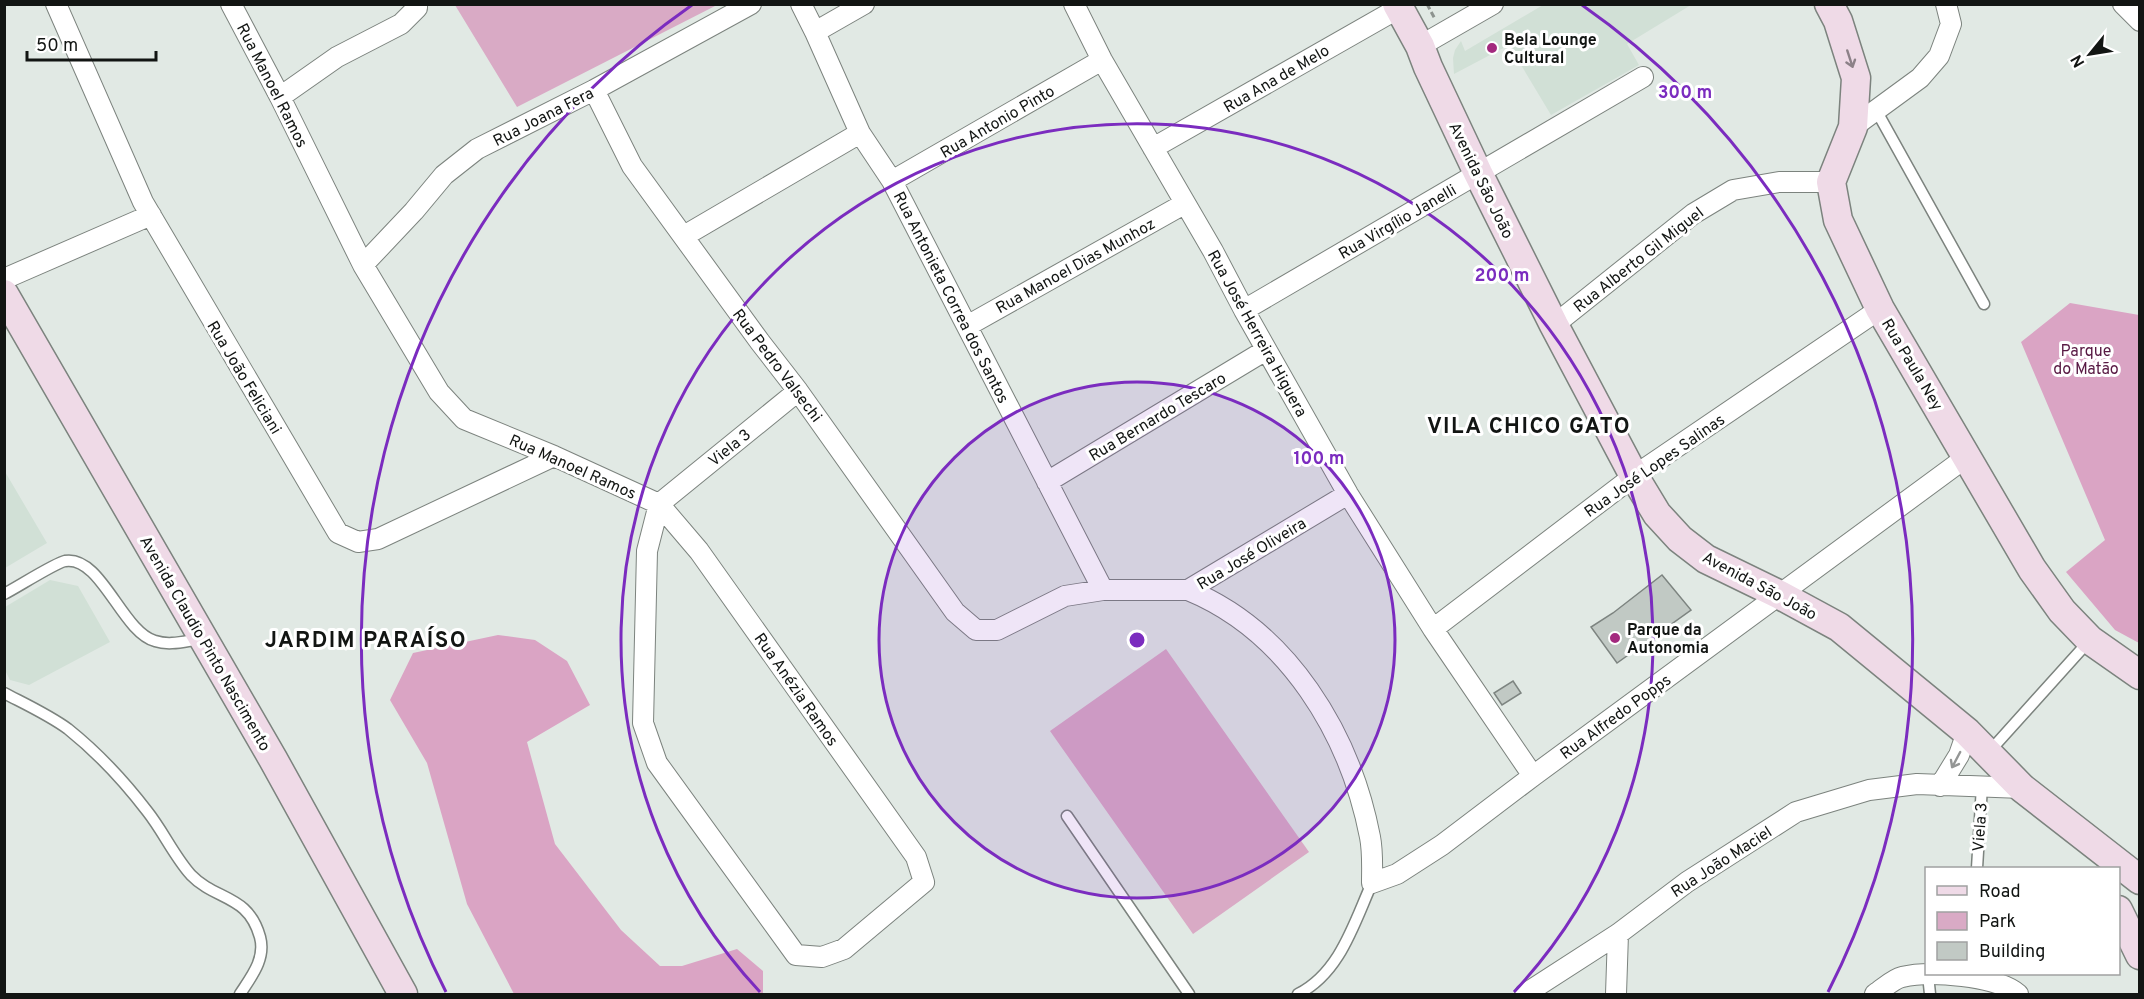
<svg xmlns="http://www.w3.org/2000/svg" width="2144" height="999" font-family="Overpass,sans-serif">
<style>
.built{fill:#d1e0d6}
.green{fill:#d9aac5}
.forest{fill:#daa4c4}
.building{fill:#c1c9c4;stroke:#7d8480;stroke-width:1.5}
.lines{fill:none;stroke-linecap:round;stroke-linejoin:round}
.lane-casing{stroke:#7c837e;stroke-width:13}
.street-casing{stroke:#7c837e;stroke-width:22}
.secondary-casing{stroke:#7c837e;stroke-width:31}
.path{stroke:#8d938f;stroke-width:3;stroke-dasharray:6 3;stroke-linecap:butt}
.lane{stroke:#fff;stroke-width:10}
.street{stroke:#fff;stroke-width:20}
.secondary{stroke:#efdae7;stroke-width:28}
.oneway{stroke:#8c8188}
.oneway2{stroke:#949695}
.ring{fill:none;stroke:#7b2cbf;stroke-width:3}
.poi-dot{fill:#a3297e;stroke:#fff;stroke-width:2}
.labels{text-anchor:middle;stroke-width:6;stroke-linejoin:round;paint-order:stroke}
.poi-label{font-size:16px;font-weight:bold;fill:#121513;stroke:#fff;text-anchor:start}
.street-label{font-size:16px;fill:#121513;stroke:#fff}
.park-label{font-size:16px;fill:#581943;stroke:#fff}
.district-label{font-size:22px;font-weight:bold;letter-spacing:1.5px;fill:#121513;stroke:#fff}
.centre{fill:#7b2cbf;stroke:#fff;stroke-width:3}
.ring-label{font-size:18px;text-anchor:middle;font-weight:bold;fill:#7b2cbf;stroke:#fff;stroke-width:6;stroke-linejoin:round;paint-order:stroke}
</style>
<rect width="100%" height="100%" fill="#e1e9e4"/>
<path class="built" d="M1543,5V4L1691,5L1627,44L1639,65L1551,115L1509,45L1454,74L1453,58L1455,50L1461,41L1465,51Z
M4,470L47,543L5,568H4Z
M50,580L78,586L110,642L29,685L10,680L5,670V607Z"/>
<path class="green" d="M455,5H717L517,107Z
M1166,649L1309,852L1193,934L1050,731Z"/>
<path class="forest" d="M2070,303L2139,315V643L2115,630L2066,572L2105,540L2021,342Z
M498,635L535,640L567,661L590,705L527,742L555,844L621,930L660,966H682L737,949L763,971V994H514L467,904L427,763L390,700L413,653Z"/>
<path class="building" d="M1662,575L1691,610L1617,663L1591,627L1613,613Z
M1513,681L1521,693L1502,705L1494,693Z"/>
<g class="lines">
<g class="lane-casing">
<path id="lane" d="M1876,110L1984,304
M4,594C16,588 55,563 65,561C101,555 122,632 155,641C170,646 185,641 201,639
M4,693C25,704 49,715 68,729C98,753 124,781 147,811C163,831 174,856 191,875C216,901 248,894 260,937C266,959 251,977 240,994
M1989,752L2089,641
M1067,816L1189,994
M1977,868L1982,786
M1928,975L1930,994
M1298,994C1340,973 1354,923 1372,883"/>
</g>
<g class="street-casing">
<path id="street" d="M56,4L143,202L338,533L358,542L378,539L554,456
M231,4L280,97L363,265L439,392L464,419L554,456L659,504L647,551L643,723L657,763L796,955L822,957L844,949L924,882L916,857L699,551L659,504L798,391
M801,4L815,32L860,133L892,181L1103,590
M1074,4L1102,60L1213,251L1244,310L1348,494L1433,629L1533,776
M2123,4L2140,21
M815,32L864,4
M1420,46L1493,4
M594,90L632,166L760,342L798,391L955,612L976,630H997L1065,596L1103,590H1188L1348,494
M280,97L337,57L401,24L417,8V4
M1853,127L1920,78L1939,56L1951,24L1946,4
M1153,148L1399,8
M892,181L1102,60
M684,236L860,133
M363,265L414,211L444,175L477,149L594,90L751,4
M4,279L151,215
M1244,310L1643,77
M1554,325L1693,214L1733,190L1779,182H1831
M967,326L1184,204
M1047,482L1266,350
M1188,590C1288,631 1350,734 1370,837C1373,852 1372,868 1372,883L1397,874L1442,845L1533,776L1968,456
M1433,629L1634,476L1880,309
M1940,786L1959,755L1967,732
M1525,994L1618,934L1687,882L1796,812L1869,790L1917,784L2022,788
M1616,994L1618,934
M1875,994C1883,989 1893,979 1902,977C1930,970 1997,976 2018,994"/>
</g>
<g class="secondary-casing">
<path id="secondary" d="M1397,4L1420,46L1428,67L1478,173L1554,325L1634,476L1657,514L1680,539L1706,559L1780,595L1839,627L1967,732L2022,788L2140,880
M1829,4L1838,21L1856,78L1853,127L1831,182L1838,220L1880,309L2032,569L2062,611L2090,640L2140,675
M4,294L273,759L403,994
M2118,910L2140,955"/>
</g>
<path class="path" d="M1427,4L1435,19"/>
<use href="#lane" class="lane"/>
<use href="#street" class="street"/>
<use href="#secondary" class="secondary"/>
</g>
<defs><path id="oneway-shaft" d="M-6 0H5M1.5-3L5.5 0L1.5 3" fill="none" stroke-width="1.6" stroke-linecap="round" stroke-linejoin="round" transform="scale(1.5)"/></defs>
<use class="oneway" href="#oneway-shaft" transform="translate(1850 59) rotate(72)"/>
<use class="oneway2" href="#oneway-shaft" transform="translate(1956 760) rotate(118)"/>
<circle cx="1137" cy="640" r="258" fill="#7b2cbf" fill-opacity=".12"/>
<g class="ring">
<circle cx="1137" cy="640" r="258"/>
<path d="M760 992A516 516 0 1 1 1514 992"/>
<path d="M446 992A775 775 0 0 1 692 5M1582 5A775 775 0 0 1 1828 992"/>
</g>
<g class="poi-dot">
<circle cx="1492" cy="48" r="6"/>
<circle cx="1615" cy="638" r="6"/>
</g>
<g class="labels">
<g class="poi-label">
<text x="1504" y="45">Bela Lounge<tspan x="1504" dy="18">Cultural</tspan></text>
<text x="1627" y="635">Parque da<tspan x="1627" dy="18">Autonomia</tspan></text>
</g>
<g class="street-label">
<text transform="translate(1276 78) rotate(-30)" y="6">Rua Ana de Melo</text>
<text transform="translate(273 85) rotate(63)" y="6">Rua Manoel Ramos</text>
<text transform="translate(543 116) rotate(-27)" y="6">Rua Joana Fera</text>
<text transform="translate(997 121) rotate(-30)" y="6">Rua Antonio Pinto</text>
<text transform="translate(1482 180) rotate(64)" y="6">Avenida São João</text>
<text transform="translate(1397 221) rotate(-30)" y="6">Rua Virgílio Janelli</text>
<text transform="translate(1638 259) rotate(-38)" y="6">Rua Alberto Gil Miguel</text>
<text transform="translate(1075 265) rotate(-29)" y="6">Rua Manoel Dias Munhoz</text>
<text transform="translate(952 297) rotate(63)" y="6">Rua Antonieta Correa dos Santos</text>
<text transform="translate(1258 333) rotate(61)" y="6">Rua José Herreira Higuera</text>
<text transform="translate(1913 364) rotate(59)" y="6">Rua Paula Ney</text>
<text transform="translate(778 365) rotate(53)" y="6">Rua Pedro Valsechi</text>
<text transform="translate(245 377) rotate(59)" y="6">Rua João Feliciani</text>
<text transform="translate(1157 416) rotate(-31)" y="6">Rua Bernardo Tescaro</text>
<text transform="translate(729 447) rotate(-39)" y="6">Viela 3</text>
<text transform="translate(1654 465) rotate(-35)" y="6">Rua José Lopes Salinas</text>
<text transform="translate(573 466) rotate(24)" y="6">Rua Manoel Ramos</text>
<text transform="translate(1251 553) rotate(-31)" y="6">Rua José Oliveira</text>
<text transform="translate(1760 585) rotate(28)" y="6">Avenida São João</text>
<text transform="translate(206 643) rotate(60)" y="6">Avenida Claudio Pinto Nascimento</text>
<text transform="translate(797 689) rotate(55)" y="6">Rua Anézia Ramos</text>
<text transform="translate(1615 716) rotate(-36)" y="6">Rua Alfredo Popps</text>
<text transform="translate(1979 827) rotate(-86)" y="6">Viela 3</text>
<text transform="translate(1721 861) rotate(-33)" y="6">Rua João Maciel</text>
</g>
<g class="park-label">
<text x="2086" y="356">Parque<tspan x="2086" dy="18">do Matão</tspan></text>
</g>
<g class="district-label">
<text x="1529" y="433">VILA CHICO GATO</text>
<text x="366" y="647">JARDIM PARAÍSO</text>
</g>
</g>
<circle cx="1137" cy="640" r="9" class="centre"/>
<g class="ring-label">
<text x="1685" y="98">300 m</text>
<text x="1502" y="281">200 m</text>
<text x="1319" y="464">100 m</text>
</g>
<rect width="2144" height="999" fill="none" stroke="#121513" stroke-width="12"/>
<rect x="1925" y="867" width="195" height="108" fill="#ffffff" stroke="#a0a1a1" stroke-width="1.5"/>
<rect x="1937" y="886" width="30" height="9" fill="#efdae7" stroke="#a0a1a1" stroke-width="1.5"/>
<text x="1979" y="897" font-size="18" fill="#121513">Road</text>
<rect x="1937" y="912" width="30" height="18" fill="#d9aac5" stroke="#a0a1a1" stroke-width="1.5"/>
<text x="1979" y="927" font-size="18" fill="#121513">Park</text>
<rect x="1937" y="942" width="30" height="18" fill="#c1c9c4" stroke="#a0a1a1" stroke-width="1.5"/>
<text x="1979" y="957" font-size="18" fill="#121513">Building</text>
<g transform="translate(2090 54) rotate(240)" stroke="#ffffff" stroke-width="4.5" paint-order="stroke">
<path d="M0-4.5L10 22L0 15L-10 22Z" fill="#121513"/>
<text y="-9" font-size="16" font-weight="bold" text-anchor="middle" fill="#121513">N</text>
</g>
<path d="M27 51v9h129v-9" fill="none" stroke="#121513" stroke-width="3"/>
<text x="36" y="51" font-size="18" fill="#121513" stroke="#ffffff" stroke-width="4.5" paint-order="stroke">50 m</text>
</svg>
